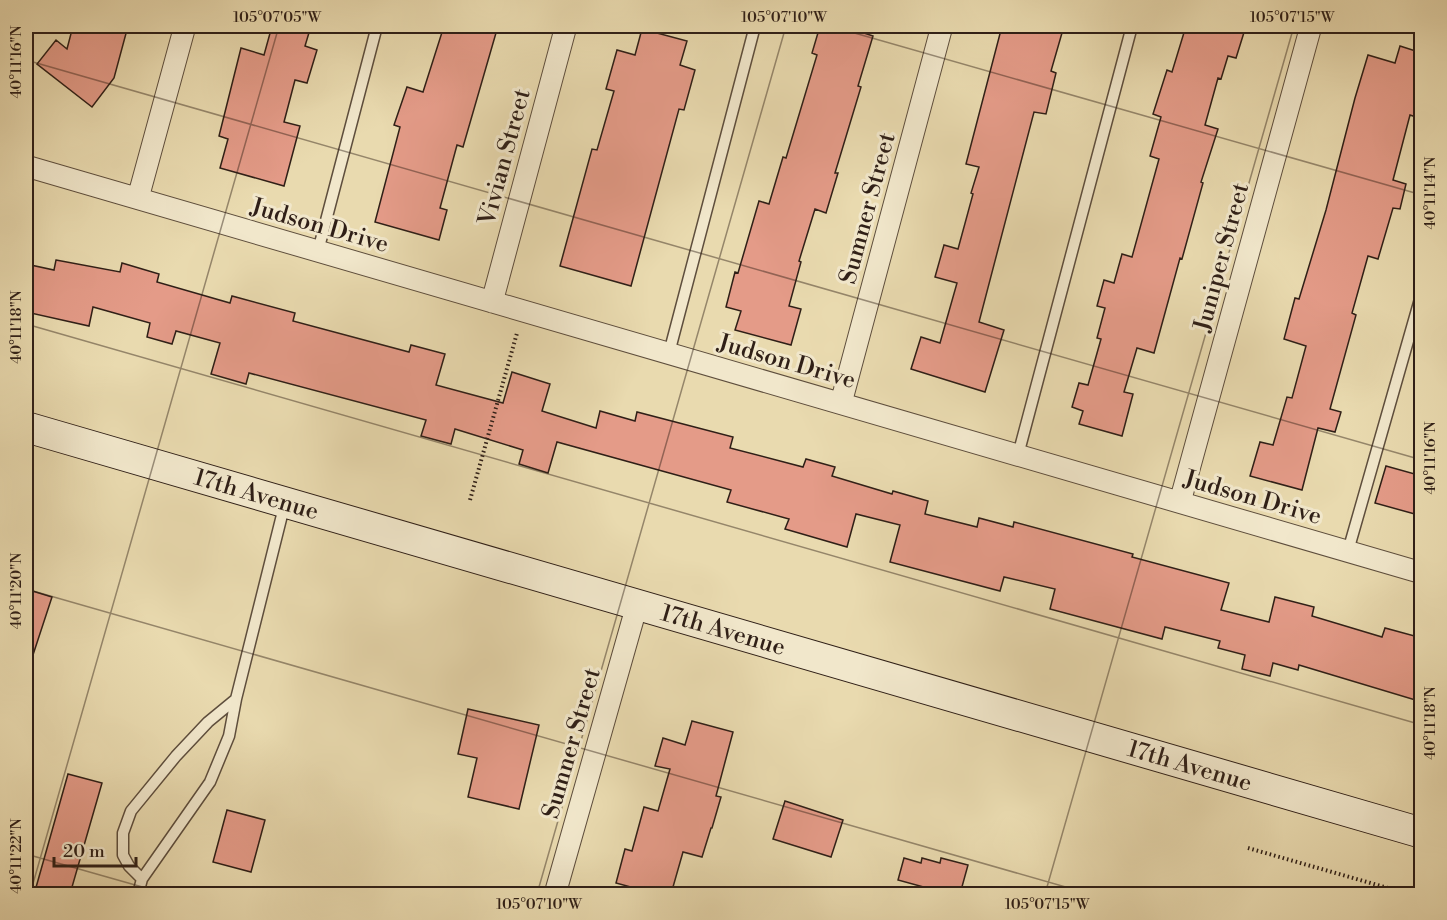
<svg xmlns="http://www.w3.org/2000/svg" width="1447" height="920" font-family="'Libre Bodoni',serif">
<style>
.building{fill:#e49b88;stroke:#2f1f17;stroke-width:1.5}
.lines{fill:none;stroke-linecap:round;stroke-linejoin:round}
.lane-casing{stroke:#5e4e3d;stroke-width:13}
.street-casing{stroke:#5e4e3d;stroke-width:23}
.secondary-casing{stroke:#2f1f17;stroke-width:32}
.path{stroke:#2f1f17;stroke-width:4;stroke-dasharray:1.5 3;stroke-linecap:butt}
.lane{stroke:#f1e7cb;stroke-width:10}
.street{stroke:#f1e7cb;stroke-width:21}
.secondary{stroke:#f1e7cb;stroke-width:30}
.ticks{fill:none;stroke:#2f1f17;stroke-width:1.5;stroke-opacity:0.45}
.labels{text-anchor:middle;stroke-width:6;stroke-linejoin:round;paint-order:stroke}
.street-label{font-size:24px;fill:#2f1f17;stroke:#f1e7cb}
.neatline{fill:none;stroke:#2f1f17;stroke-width:2}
.ticks-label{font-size:15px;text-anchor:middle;fill:#2f1f17}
</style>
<rect width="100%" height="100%" fill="#e9daaf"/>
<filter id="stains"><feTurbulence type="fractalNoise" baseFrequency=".00333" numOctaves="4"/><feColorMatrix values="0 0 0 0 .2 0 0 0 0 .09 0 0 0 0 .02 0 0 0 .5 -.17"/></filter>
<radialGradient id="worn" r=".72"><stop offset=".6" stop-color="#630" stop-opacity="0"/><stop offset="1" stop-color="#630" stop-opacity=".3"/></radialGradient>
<path class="building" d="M73,26H128L114,78L92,107L37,64L56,40L67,49Z
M272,26H311L305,46L317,50L307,83L295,80L284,122L300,126L284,186L220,168L228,139L219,136L241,48L264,55Z
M444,26H498L463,147L457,145L440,208L447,210L439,240L375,222L400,127L394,125L407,87L423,92Z
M820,26H863L861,32L873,36L858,86L861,87L835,173H838L826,213L815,209L799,261L801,262L789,306L801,309L791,345L735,330L741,311L726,307L735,272L738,273L759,201L769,204L783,157L786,158L817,55L812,53Z
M1002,26H1064L1051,71L1056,73L1046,114L1034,112L979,322L1004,330L985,392L911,369L921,337L940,343L957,283L935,277L944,245L958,249L973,194L971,193L979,167L966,164Z
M1186,26H1246L1236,58L1228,56L1221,79L1218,78L1205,125L1218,129L1201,182L1203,183L1182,259L1180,258L1154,353L1137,348L1124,392L1133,394L1122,436L1079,424L1083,411L1072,407L1079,383L1088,385L1101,339L1097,338L1105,308L1097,306L1104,280L1114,283L1122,254L1132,257L1159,159L1150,156L1161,117L1153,114L1167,70L1172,72Z
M642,29L687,41L680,65L695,70L684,110L679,109L631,286L560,266L592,149L597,150L614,91L606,89L617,50L635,55Z
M1400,46L1422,53V102L1416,117L1410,115L1393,180L1406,184L1400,209L1393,208L1378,259L1368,256L1352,313L1356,315L1330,409L1341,412L1335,432L1318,428L1302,490L1250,476L1260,442L1273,445L1287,397L1292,398L1306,346L1284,339L1295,298L1299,299L1326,210L1355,98L1368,55L1395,63Z
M56,260L120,272L122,263L159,274L157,282L230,303L232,296L295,313L293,321L409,352L411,345L445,354L436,385L503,403L512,372L550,384L542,411L596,428L600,411L635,421L637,412L733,437L730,448L803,467L806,459L835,467L832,476L892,494L893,491L928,501L925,514L977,527L979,518L1013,527L1014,522L1133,554L1132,557L1229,583L1221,610L1269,622L1275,597L1314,607L1312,616L1382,637L1385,628L1422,638V702L1299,665L1298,670L1273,663L1270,676L1242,669L1245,655L1218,648L1220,641L1165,627L1162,639L1050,609L1055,589L1004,577L1000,591L890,562L900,525L856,514L847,547L785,529L789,519L727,502L731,490L557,442L548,473L519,464L523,450L455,429L451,444L421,436L426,420L249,373L246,384L211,374L220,343L176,331L172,344L147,337L150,323L93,307L89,326L26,312V264L54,270Z
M1386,466L1422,476V516L1375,503Z
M26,589L52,597L30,664H26Z
M468,709L539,725L519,809L468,797L477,758L458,754Z
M692,721L733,732L716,796L721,797L712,828H711L702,857L683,852L671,894H636L638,889L616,883L625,849L632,851L644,807L658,811L670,769L655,766L663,738L685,745Z
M68,774L102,783L70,894H48L35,891Z
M785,801L843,820L831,857L773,839Z
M227,810L265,820L251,872L213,862Z
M904,858L921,863L922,858L940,863L941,858L968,865L960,894H949L898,880Z"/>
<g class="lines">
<g class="lane-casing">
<path id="lane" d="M318,251L377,26
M669,353L755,26
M1018,455L1132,26
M1348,551L1422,292
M142,879L129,866L123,855V833L131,811L176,756L208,722L236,699
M138,894L142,879L210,782L229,736L236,699L285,503"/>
</g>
<g class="street-casing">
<path id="street" d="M26,166L1422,573
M138,198L185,26
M492,302L566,26
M841,403L942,26
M1180,502L1311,26
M555,894L637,605"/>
</g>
<g class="secondary-casing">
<g id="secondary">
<path id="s1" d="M26,427L1422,833"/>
</g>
</g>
<path class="path" d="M470,500L517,333
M1248,848L1409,894"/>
<use href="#lane" class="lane"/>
<use href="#street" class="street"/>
<use href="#secondary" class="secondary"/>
</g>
<path class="ticks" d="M830,26L1422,195M26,60L1422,460M26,324L1422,725M26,589L1090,894M26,854L167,894M30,894L279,26M537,894L786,26M1045,894L1294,26"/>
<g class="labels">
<g class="street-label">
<text transform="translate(504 157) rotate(-75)" y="8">Vivian Street</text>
<text transform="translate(867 208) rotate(-75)" y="8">Sumner Street</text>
<text transform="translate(320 225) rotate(16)" y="8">Judson Drive</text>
<text transform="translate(1221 257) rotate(-75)" y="8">Juniper Street</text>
<text transform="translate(787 361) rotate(16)" y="8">Judson Drive</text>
<text dy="8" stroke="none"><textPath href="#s1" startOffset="240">17th Avenue</textPath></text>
<text transform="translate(1253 497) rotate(16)" y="8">Judson Drive</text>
<text dy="8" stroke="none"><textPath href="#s1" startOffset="726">17th Avenue</textPath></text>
<text transform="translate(571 743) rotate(-74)" y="8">Sumner Street</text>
<text dy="8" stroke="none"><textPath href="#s1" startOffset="1212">17th Avenue</textPath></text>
</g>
</g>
<rect width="1447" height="920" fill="none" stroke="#e9daaf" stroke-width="66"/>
<path d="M54 857v9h82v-9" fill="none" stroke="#2f1f17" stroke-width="3"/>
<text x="63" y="857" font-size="18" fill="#2f1f17" stroke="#f1e7cb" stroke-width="4.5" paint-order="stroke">20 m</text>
<rect x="33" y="33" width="1381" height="854" class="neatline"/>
<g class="ticks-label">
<text x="277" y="22">105°07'05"W</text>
<text x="784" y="22">105°07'10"W</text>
<text x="1292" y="22">105°07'15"W</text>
<text transform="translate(16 62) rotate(-90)" y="5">40°11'16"N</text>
<text transform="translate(1430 193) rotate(-90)" y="5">40°11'14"N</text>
<text transform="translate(16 327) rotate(-90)" y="5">40°11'18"N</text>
<text transform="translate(1430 458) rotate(-90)" y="5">40°11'16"N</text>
<text transform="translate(16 591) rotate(-90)" y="5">40°11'20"N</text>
<text transform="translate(1430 723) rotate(-90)" y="5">40°11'18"N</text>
<text transform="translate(16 856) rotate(-90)" y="5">40°11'22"N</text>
<text x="539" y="909">105°07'10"W</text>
<text x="1047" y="909">105°07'15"W</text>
</g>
<rect width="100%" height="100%" filter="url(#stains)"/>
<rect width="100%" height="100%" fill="url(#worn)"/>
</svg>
